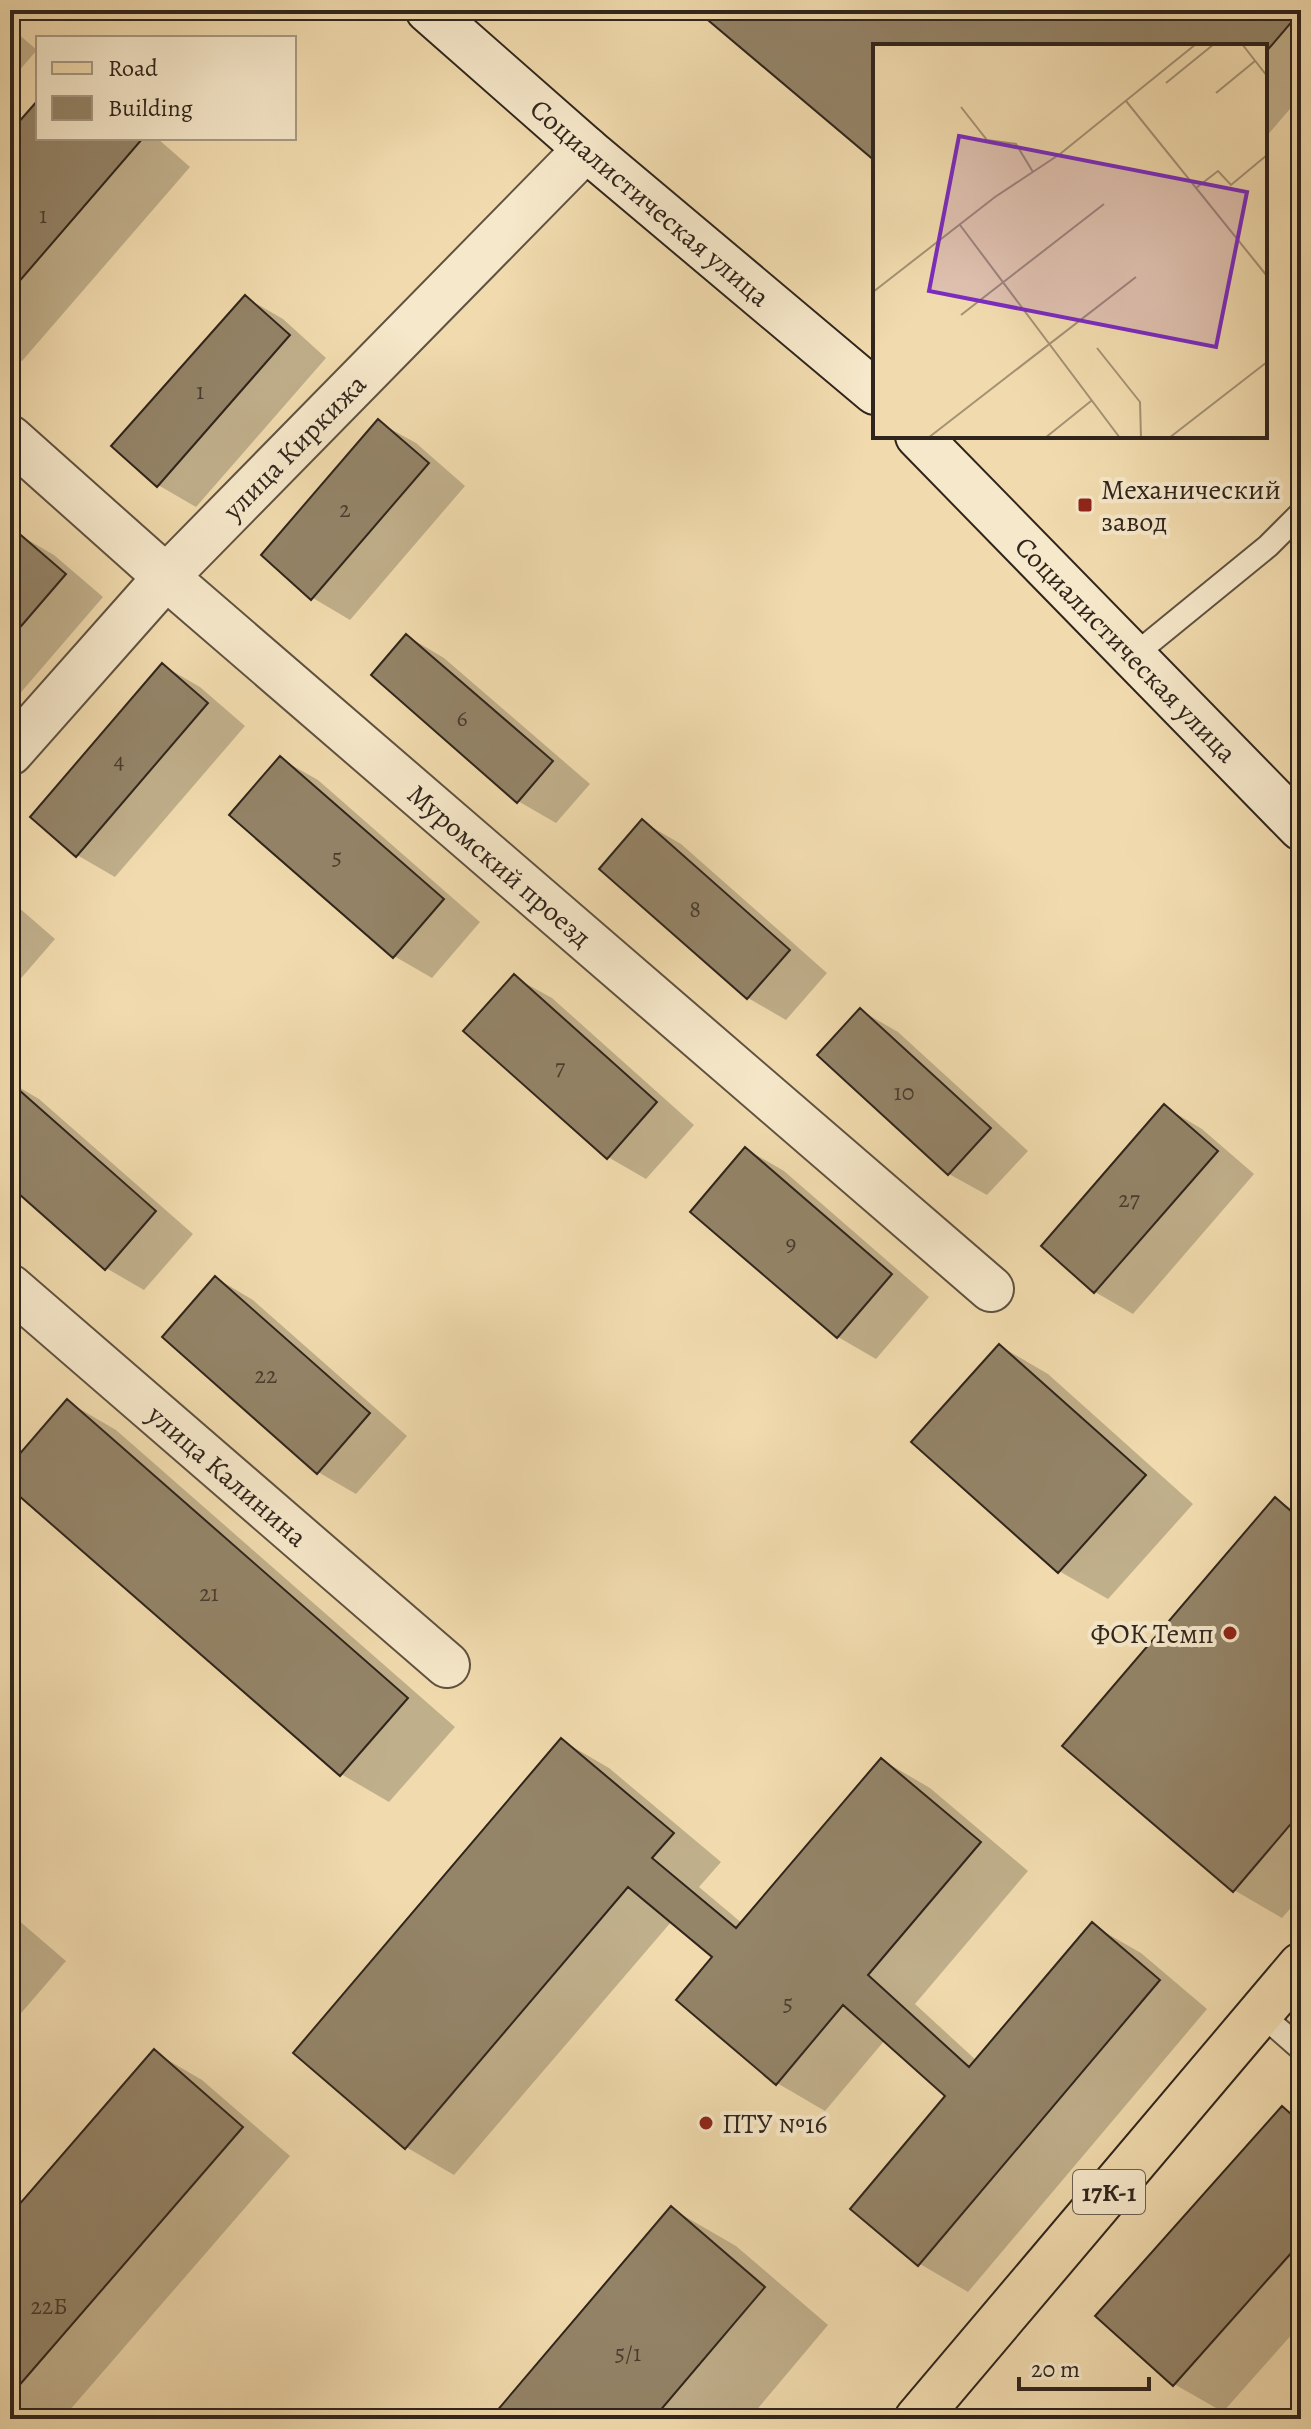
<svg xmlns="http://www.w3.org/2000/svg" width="1311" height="2429" font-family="Alegreya,serif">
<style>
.shadow{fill:#0003}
.building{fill:#948468;stroke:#30251c;stroke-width:2}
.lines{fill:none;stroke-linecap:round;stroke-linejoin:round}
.lane-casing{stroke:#605240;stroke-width:26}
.street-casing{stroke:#605240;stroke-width:48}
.secondary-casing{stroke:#30251c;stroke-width:48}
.primary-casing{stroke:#30251c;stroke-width:48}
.lane{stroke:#f6e8ca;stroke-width:22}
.street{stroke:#f6e8ca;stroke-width:44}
.secondary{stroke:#f6e8ca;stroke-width:44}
.primary{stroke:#f1dbae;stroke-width:44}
.poi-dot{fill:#8f2418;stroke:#f6e8ca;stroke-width:3}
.labels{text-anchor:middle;stroke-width:8;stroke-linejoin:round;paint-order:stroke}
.number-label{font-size:24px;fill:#493d2f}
.shield{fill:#f6e8ca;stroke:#6b6050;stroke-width:2}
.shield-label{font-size:26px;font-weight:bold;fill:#30251c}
.street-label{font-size:28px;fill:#30251c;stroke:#f6e8ca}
.poi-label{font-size:28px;fill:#30251c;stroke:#f6e8ca;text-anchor:start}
.inset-road{fill:none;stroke:#a49274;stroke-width:2}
.view{fill:#7b2cbf;fill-opacity:0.15;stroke:#7b2cbf;stroke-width:4}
.inset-edge{fill:none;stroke:#30251c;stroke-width:4}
</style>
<rect width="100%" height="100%" fill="#f1dbae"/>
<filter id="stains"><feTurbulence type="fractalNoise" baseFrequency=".0025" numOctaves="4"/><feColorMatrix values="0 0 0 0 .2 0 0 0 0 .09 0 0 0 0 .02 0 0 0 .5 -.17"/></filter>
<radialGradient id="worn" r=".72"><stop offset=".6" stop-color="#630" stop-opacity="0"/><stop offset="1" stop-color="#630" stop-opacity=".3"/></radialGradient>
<path class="shadow" d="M699,10H1301V96L1265,138V46H875V159Z
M10,27L37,50L10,81Z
M38,103V138H157L190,167L22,361L10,354V135Z
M245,297L283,319L326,358L196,507L158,485Z
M378,422L416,443L465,486L350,620L313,598L263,555Z
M16,533L54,555L103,597L10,705V540Z
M407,636L444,658L590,784L556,823L518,801Z
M162,665L200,687L245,726L115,877L77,855Z
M281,759L318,780L480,922L432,978L394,956Z
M643,822L681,844L827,973L786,1020L748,998L602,868Z
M10,900L55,939L10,991Z
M514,977L552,998L694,1125L646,1179L608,1157Z
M860,1010L898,1032L1028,1151L987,1195L949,1174L820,1055Z
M10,1082L39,1099L193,1234L144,1290L106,1268L10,1183Z
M1165,1107L1202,1129L1254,1174L1133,1314L1095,1292L1043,1246Z
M746,1149L784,1171L929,1297L876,1359L838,1337Z
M216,1278L253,1300L407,1436L356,1494L318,1472Z
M1000,1346L1048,1374L1193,1504L1108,1599L1059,1571Z
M68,1402L116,1430L455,1727L389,1802L341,1774L10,1485V1468Z
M1275,1499L1301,1514V1896L1282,1918L1234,1890Z
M561,1740L609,1768L721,1862L699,1887L743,1924L882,1760L930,1788L1028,1871L915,2004L977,2061L1092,1925L1141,1953L1207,2009L968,2292L920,2264L853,2208L948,2096L885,2040L825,2111L777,2083L715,1957L672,1921L454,2175L406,2147Z
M10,1913L66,1961L10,2026Z
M154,2052L202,2080L290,2156L62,2419H10V2218Z
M1282,2109L1301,2119V2324L1223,2412L1174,2384Z
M672,2209L736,2246L828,2325L749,2419H493Z"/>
<path class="building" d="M696,10H1301V11L1265,53V46H875V161Z
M38,100V138H143L10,292V132Z
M245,295L290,335L157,487L111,446Z
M378,419L429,463L311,600L261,555Z
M15,530L66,574L10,639V537Z
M406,634L553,761L517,803L371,675Z
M162,663L208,703L76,857L30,817Z
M280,756L444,899L393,958L229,815Z
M642,819L790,950L747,999L599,869Z
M10,909L19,916L10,926Z
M514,974L657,1102L607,1159L463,1031Z
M860,1008L991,1128L948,1175L817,1055Z
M10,1082L156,1211L105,1270L10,1186Z
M1164,1104L1218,1151L1094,1293L1041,1246Z
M745,1147L892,1274L837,1338L690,1212Z
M215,1276L370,1413L317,1474L162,1337Z
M999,1344L1146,1475L1058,1573L911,1442Z
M67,1399L408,1698L340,1776L10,1488V1465Z
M1275,1497L1301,1520V1812L1233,1892L1062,1746Z
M561,1738L674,1833L652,1858L736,1928L881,1758L981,1842L868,1975L969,2067L1092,1922L1160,1980L918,2266L850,2209L945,2096L843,2005L776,2085L676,2000L712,1957L628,1887L405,2149L293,2053Z
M10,1924L19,1932L10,1942Z
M154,2049L243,2127L10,2396V2215Z
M1282,2106L1301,2123V2242L1173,2386L1095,2316Z
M671,2206L765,2287L653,2419H490Z"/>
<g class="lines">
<g class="lane-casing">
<path id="lane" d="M1132,657L1268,546L1301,513
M1260,2013L1301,2049"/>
</g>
<g class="street-casing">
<g id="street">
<path id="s1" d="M10,438L166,577L991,1289"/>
<path id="s2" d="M10,753L166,577L586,149"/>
<path id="s3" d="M10,1287L447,1665"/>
</g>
</g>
<g class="secondary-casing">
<g id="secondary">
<path id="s4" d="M428,10L586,149L875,392"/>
<path id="s5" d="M918,436L1301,828"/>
</g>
</g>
<g class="primary-casing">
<path id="primary" d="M917,2419L1301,1965"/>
</g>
<use href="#lane" class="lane"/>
<use href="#street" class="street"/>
<use href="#secondary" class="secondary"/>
<use href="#primary" class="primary"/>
</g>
<g class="poi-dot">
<rect x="1077" y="497" width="16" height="16" rx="4"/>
<circle cx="1230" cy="1633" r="8"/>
<circle cx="706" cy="2123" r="8"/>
</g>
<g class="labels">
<g class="number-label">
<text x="43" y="223">1</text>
<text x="200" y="399">1</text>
<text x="345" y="517">2</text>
<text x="462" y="726">6</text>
<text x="119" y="768">4</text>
<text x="337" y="865">5</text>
<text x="695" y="917">8</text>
<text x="560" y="1075">7</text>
<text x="904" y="1100">10</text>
<text x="1129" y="1207">27</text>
<text x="791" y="1251">9</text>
<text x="266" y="1383">22</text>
<text x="209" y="1601">21</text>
<text x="788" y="2011">5</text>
<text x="49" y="2314">22Б</text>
<text x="628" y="2361">5/1</text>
</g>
<rect class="shield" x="1073" y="2170" width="72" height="44" rx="6"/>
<g class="shield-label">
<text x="1109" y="2201">17К-1</text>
</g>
<g class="street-label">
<text dy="10" stroke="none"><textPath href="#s4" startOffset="294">Социалистическая улица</textPath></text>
<text dy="10" stroke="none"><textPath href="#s2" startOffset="418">улица Киркижа</textPath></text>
<text dy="10" stroke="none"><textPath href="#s5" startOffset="298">Социалистическая улица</textPath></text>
<text dy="10" stroke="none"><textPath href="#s1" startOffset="650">Муромский проезд</textPath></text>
<text dy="10" stroke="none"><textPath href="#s3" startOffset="288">улица Калинина</textPath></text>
</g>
<g class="poi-label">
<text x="1101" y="499">Механический<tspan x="1101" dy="32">завод</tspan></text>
<text x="1214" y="1643" text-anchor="end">ФОК Темп</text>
<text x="722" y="2133">ПТУ №16</text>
</g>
</g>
<g transform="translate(873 44)">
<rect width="394" height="394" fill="#f1dbae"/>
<path class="inset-road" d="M369,0L394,32M293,39L341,0M343,49L382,17M253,57L394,232M88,63L114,96L143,100L160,128M323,144L345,127L358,141L394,111M87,181L247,394M0,248L122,153L187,110L323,0M88,271L231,160M224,304L267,358L268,394M55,394L263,233M172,394L218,357M296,394L394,318"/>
<path class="view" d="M86,92L374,148L343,303L56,247Z"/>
<rect width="394" height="394" class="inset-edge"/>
</g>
<rect width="1311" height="2429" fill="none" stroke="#f1dbae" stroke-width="40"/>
<rect x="12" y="12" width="1287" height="2405" fill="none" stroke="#30251c" stroke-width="4"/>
<rect x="20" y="20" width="1271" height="2389" fill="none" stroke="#30251c" stroke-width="2"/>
<rect x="36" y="36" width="260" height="104" fill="#f6e8ca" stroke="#a79a84" stroke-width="2"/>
<rect x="52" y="62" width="40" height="12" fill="#f1dbae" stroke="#a79a84" stroke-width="2"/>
<text x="108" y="76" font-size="24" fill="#30251c">Road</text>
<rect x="52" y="96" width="40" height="24" fill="#948468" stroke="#a79a84" stroke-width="2"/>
<text x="108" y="116" font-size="24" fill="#30251c">Building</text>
<path d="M1019 2377v12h130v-12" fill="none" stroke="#30251c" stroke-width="4"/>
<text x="1031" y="2377" font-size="24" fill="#30251c" stroke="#f6e8ca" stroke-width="6" paint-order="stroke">20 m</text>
<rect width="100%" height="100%" filter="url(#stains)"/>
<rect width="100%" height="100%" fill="url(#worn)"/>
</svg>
